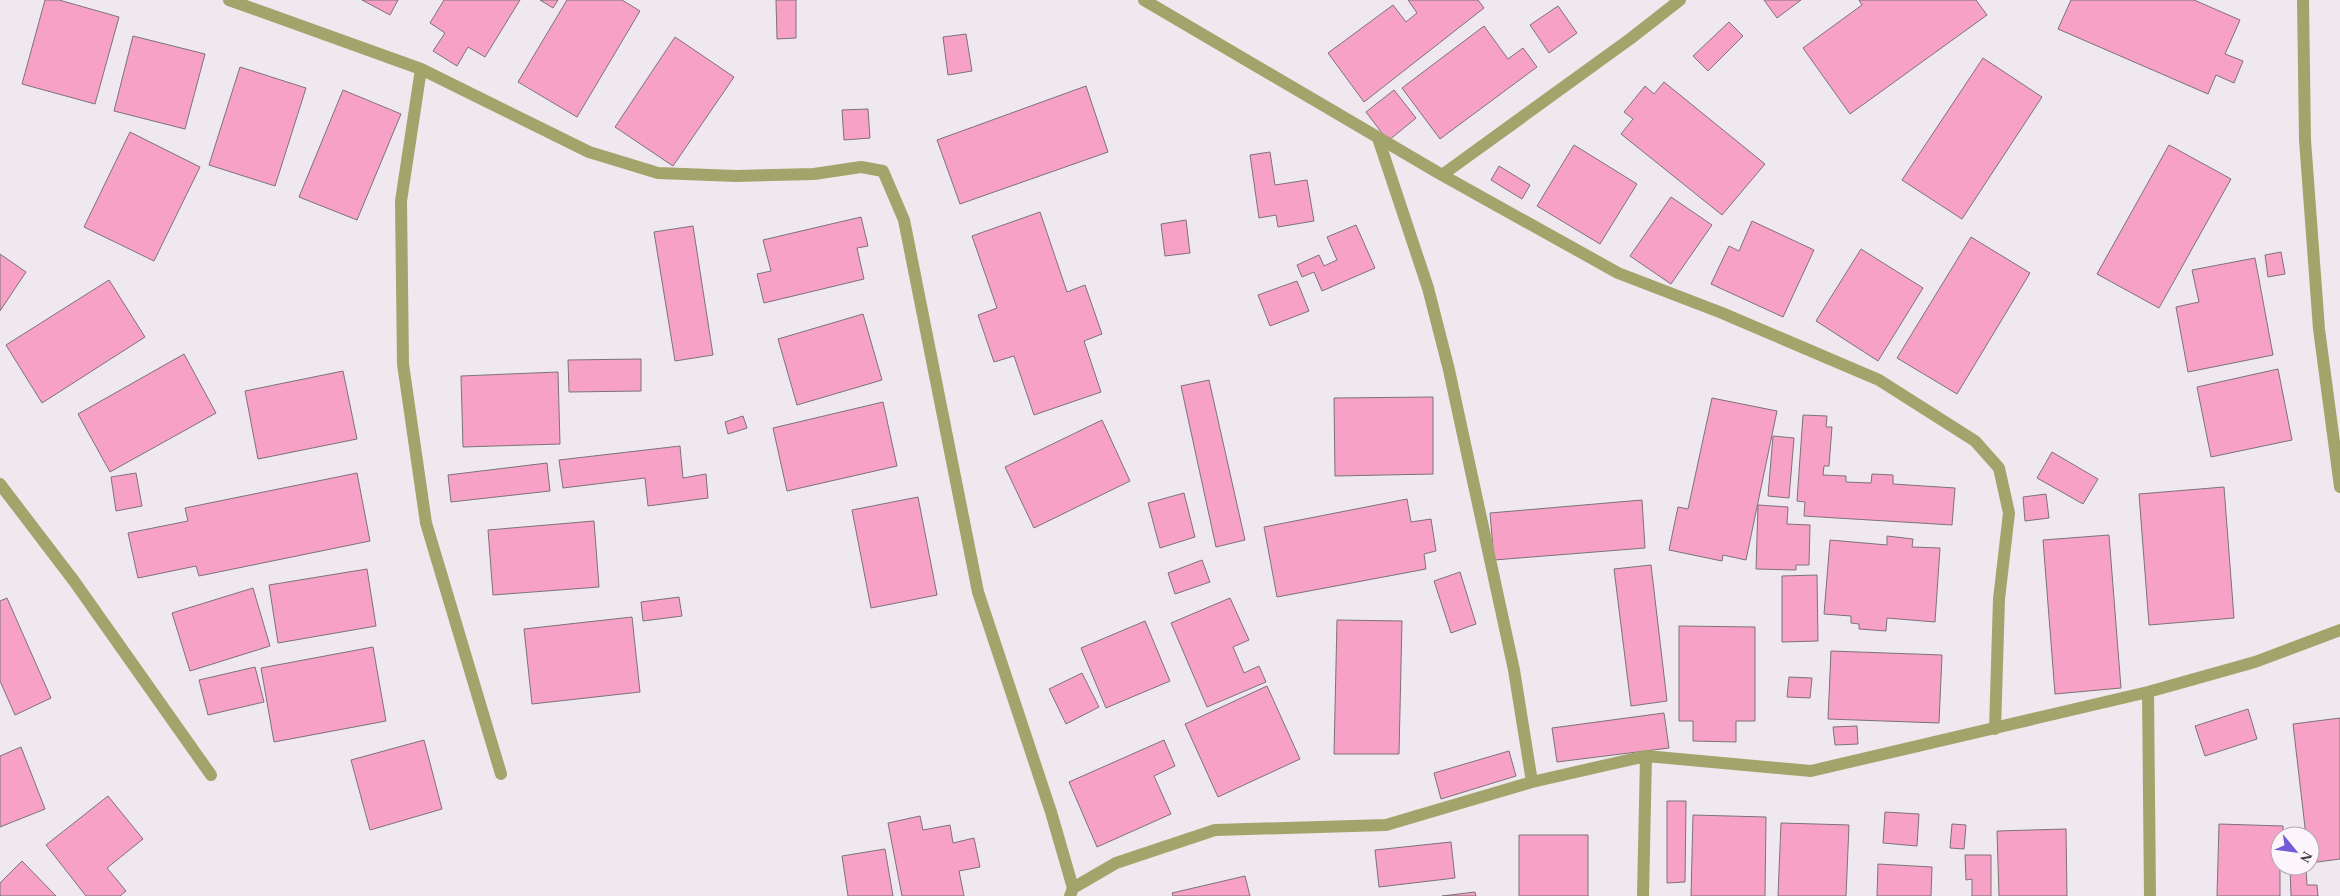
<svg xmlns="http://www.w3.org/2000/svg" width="2340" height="896" font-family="Georgia,serif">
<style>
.building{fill:#f7a1c6;stroke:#7c7376}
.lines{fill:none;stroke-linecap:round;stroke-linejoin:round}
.minor{stroke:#a3a46b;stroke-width:12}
</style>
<rect width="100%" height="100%" fill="#efe8ef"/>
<path class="building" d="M45,0H59L119,17L95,104L22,84Z
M362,0H398L390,15Z
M444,0H520L485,57L468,47L457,66L433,51L445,33L430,23Z
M540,0H558L553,8Z
M567,0H622L640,11L577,117L518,82Z
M776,0H796V38L777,39Z
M1408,0H1478L1484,8L1364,102L1328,53L1393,5L1406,22L1417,13Z
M1764,0H1801L1777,18Z
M1859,0H1976L1987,15L1850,114L1803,48L1862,5Z
M2071,0H2194L2240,20L2225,54L2243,61L2234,83L2216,75L2208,94L2058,29Z
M1558,6L1577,33L1549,53L1530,25Z
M1729,22L1743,36L1708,71L1693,56Z
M1484,26L1508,59L1523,48L1537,67L1440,139L1402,88Z
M966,34L972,71L948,75L943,37Z
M133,36L205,54L185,129L114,111Z
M675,37L734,77L673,166L615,127Z
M1983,58L2042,97L1962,219L1902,180Z
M240,67L306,88L275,186L209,165Z
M1664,82L1765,164L1722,215L1621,134L1633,119L1624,112L1645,86L1654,94Z
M1086,86L1108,152L960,204L937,140Z
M343,90L401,114L357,220L299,197Z
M1394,90L1416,118L1388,141L1366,112Z
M868,109L870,138L844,140L842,110Z
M130,132L200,167L154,261L84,227Z
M1574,145L1637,184L1600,244L1537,206Z
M2169,145L2231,179L2159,308L2097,274Z
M1270,152L1275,185L1307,180L1314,221L1278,227L1276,215L1259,218L1250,155Z
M1499,166L1530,185L1522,199L1491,180Z
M1671,197L1712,225L1671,284L1630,256Z
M1040,212L1067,292L1085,285L1102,334L1084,341L1101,392L1034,415L1014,356L994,362L978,315L997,308L972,236Z
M861,217L868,246L857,248L864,279L764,303L757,274L771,271L763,240Z
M1186,220L1190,253L1165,256L1161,224Z
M1752,221L1814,250L1783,317L1711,284L1729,246L1739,251Z
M1356,225L1375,268L1322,291L1314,272L1302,277L1297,265L1319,255L1324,266L1337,260L1327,237Z
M693,226L713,355L675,361L654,232Z
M1971,237L2030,273L1957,394L1897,358Z
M1861,249L1923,288L1878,361L1816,321Z
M2281,252L2285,274L2268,277L2265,255Z
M0,254L26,272L0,311Z
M2255,258L2273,355L2188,372L2176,307L2199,302L2192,270Z
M109,280L145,337L42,403L6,345Z
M1297,281L1309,311L1270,326L1258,295Z
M863,314L882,380L797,405L778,339Z
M184,354L216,413L110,472L78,414Z
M641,359V391L569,392L568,360Z
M2278,369L2292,440L2211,457L2197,387Z
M343,371L357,439L258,459L245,391Z
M558,372L560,444L463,447L461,376Z
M1209,380L1245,540L1216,547L1181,386Z
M1433,397V474L1335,476L1334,398Z
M1712,398L1777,411L1746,560L1723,555L1722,561L1669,550L1678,507L1688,509Z
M883,402L897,466L787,491L773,428Z
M1803,415L1827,416L1826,427H1832L1829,466H1824L1823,475L1846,476V482L1871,483L1872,474L1893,475V484L1955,488L1952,525L1804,516L1805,502L1797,501Z
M743,416L747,428L728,434L725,422Z
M1102,420L1130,481L1034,528L1005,467Z
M1773,436L1794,438L1789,498L1768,496Z
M680,446L683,478L706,474L708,498L648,506L645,478L563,488L559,460Z
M2052,452L2098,479L2083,504L2037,478Z
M547,463L550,491L451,502L448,475Z
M136,473L142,506L116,511L111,477Z
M357,473L370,541L199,576L196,566L138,578L128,533L188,521L185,508Z
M2224,487L2234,618L2149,625L2139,494Z
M1184,493L1195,537L1160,548L1148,503Z
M2046,494L2049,518L2025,521L2023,497Z
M918,497L937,595L871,608L852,510Z
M1407,499L1411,522L1431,519L1436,551L1424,554L1426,569L1277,597L1264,527Z
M1642,500L1645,548L1494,560L1490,513Z
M1758,505L1788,507L1787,524L1810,525L1809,565H1796V570L1756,569Z
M594,521L599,587L493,595L488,530Z
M2109,535L2121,688L2055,694L2043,540Z
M1887,536L1913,539L1912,547L1940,548L1935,622L1887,618L1886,631L1859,629V624L1851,623V616L1824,614L1830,540L1887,545Z
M1202,560L1210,582L1175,594L1168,573Z
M1651,565L1667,701L1631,706L1614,569Z
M367,569L376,626L278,643L269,585Z
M1460,572L1476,624L1451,633L1434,581Z
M1817,575L1818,641L1782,642V576Z
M253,588L270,646L190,671L172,613Z
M679,597L682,616L643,621L641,602Z
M7,598L51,698L15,715L0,681V601Z
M1230,598L1249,640L1233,647L1244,673L1259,666L1266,682L1207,707L1171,623Z
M632,617L640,692L532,704L524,629Z
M1337,620L1402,621L1399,754H1334Z
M1145,621L1170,681L1106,708L1081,648Z
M1679,626L1755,627V721H1736V742L1693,741V721H1679Z
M373,647L386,721L274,742L261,668Z
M1831,651L1942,655L1939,723L1828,719Z
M255,667L264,702L208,715L199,680Z
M1082,673L1099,707L1066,724L1049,689Z
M1789,677L1812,678L1810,698L1787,697Z
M1267,686L1300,759L1218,797L1185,724Z
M2248,709L2257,739L2205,756L2195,726Z
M1664,713L1669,748L1557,762L1552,728Z
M2340,718V859L2310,863V836H2306L2293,724Z
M1857,726L1858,744L1835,745L1833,727Z
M424,740L442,809L370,830L351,760Z
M1164,740L1175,766L1154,776L1171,814L1097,847L1069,782Z
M21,747L45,809L0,827V756Z
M1509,751L1516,776L1441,799L1434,773Z
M108,796L143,839L107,868L126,891L120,896H86L46,845Z
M1667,801H1686L1685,882L1667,883Z
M1885,812L1919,814L1917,846L1883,843Z
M1693,815L1766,817L1765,896H1691Z
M920,816L923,830L950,825L953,843L974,838L980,867L959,871L964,896H902L888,823Z
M1781,823L1849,825L1846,896H1778Z
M1952,824L1966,825L1964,849L1950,848Z
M2219,824L2283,826V836H2280V896H2217Z
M2066,829L2067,896H1999L1997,831Z
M1519,835H1588V896H1519Z
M1451,842L1455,878L1379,887L1375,850Z
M885,849L893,896H848L842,856Z
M1965,855H1991V896H1972V879L1966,880Z
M22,861L56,896H0V883Z
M1878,864L1932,867L1931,896H1877Z
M2290,866H2306L2307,885H2317L2318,896H2291Z
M1245,876L1250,896H1173L1172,893Z
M1475,892L1476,896H1442Z"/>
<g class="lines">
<path class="minor" d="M229,0L421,69L589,152L658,173L736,176L814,174L861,167L883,171L904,220L978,592L1051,812L1073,888L1070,896
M1144,0L1442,175L1618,273L1722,313L1879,380L1975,441L1999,468L2009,513L1999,599L1995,729
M2303,0L2305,140L2319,329L2340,487
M421,69L401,201L403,364L426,523L501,774
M1378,138L1428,288L1449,370L1514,670L1532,782
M1442,175L1630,39L1680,0
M0,484L74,581L211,775
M2148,692L2150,896
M1073,888L1116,863L1215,830L1386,825L1532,782L1646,756L1811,771L2148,692L2255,662L2340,630
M1643,896L1646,756"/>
</g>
<g transform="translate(2295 851) rotate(119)"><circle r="24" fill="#fcf5fc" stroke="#b0abb0"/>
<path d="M0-4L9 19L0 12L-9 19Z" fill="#715dd8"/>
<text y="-8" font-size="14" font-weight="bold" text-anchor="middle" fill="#3f3c3f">N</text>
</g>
</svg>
